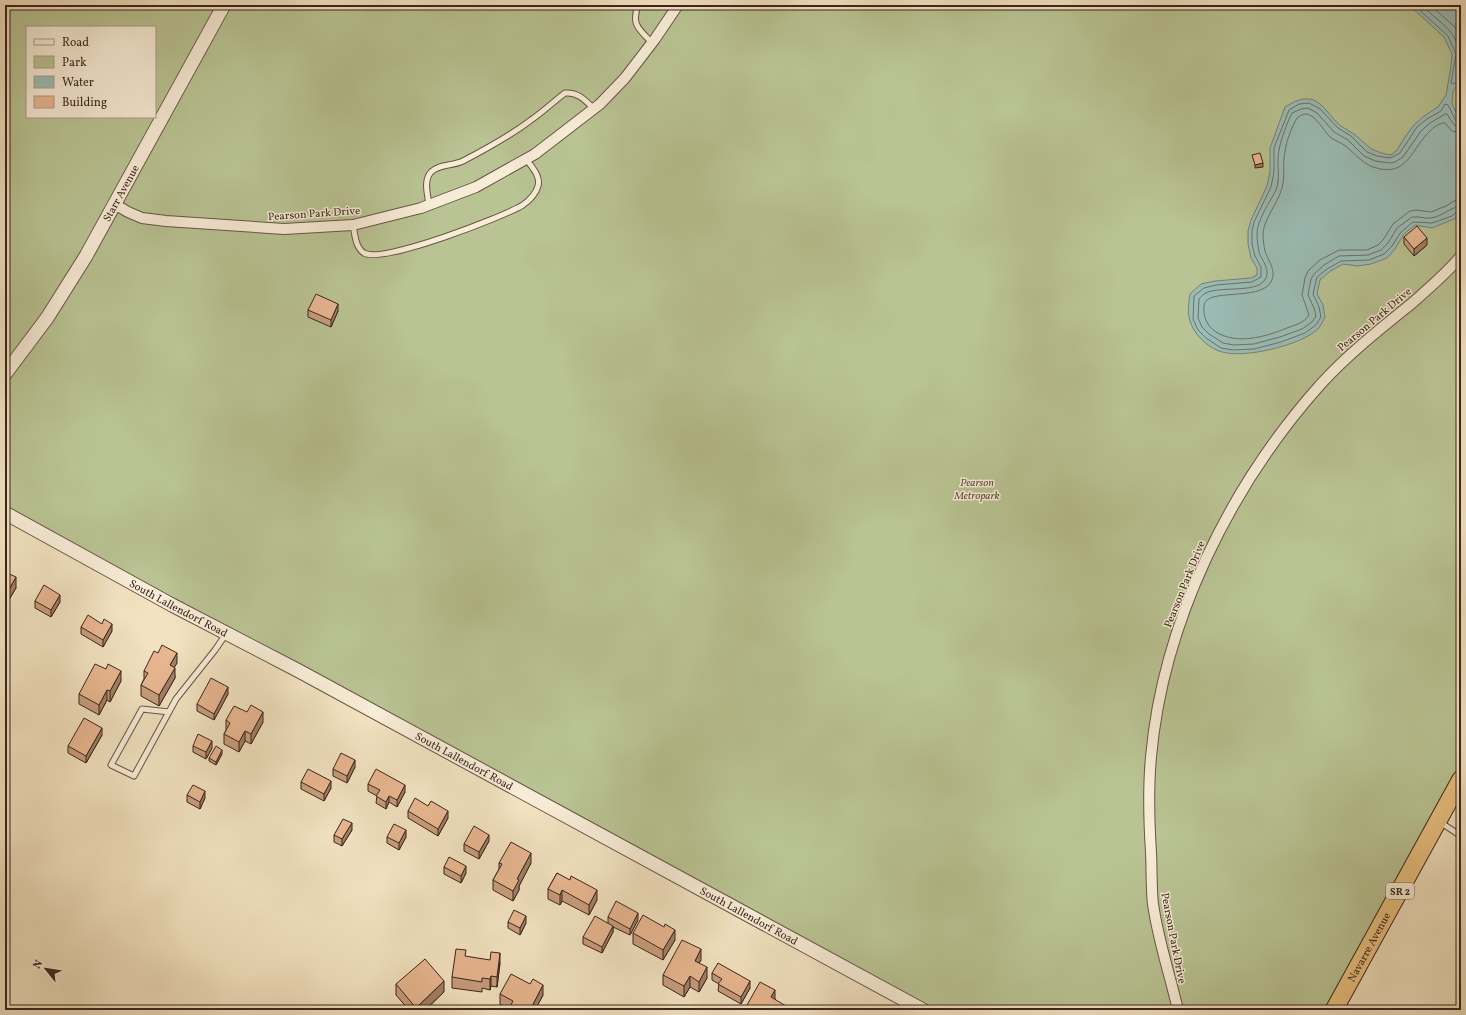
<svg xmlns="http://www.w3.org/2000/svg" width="1466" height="1015" font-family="Vollkorn,serif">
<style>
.green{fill:#b9c393;stroke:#7a7458;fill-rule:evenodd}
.water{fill:#9bbdb6;stroke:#758079}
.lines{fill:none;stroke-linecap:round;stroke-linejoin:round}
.shore{stroke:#6b716a;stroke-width:1}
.service-casing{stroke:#695446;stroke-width:7}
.minor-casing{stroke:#695446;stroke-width:12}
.tertiary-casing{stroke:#695446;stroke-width:15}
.trunk-casing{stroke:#3b251d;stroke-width:19}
.service{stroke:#f7ecd6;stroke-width:5}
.minor{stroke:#f7ecd6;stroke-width:10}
.tertiary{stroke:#f7ecd6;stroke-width:13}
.trunk{stroke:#e9c180;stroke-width:17}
.wall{fill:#c89d7d;stroke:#3b251d}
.shaded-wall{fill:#a28066;stroke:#3b251d}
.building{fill:#e8b791;stroke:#3b251d}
.labels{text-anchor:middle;stroke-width:3;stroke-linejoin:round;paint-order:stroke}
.shield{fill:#f7ecd6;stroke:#736154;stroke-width:1}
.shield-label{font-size:10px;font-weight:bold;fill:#3b251d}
.street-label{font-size:11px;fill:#3b251d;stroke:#f7ecd6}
.park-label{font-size:11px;font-style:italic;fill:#5a4c3a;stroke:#f7ecd6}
</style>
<rect width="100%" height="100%" fill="#f2e2c0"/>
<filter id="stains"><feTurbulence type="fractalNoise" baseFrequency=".005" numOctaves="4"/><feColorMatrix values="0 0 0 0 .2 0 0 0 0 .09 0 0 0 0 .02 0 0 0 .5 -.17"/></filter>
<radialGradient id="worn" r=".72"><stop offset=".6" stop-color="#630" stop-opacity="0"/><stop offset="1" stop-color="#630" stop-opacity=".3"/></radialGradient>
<path class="green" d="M5,5H1461V779L1334,1010H923L5,513ZM27,27H155V117H27Z"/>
<path class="water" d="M1409,5H1461V82L1453,91L1452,104L1461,122V213L1454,219L1432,228L1415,225L1404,234L1395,249L1387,258L1371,264L1357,266L1343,264L1329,272L1320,280L1317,294L1323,305L1325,317C1323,321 1321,325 1319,328C1303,345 1241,360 1219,351C1206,346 1194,334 1190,321C1187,313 1189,302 1190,294L1201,284L1215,281L1251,278L1257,275V268L1251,258L1248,244V231L1251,220L1267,186L1270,172V148L1285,107C1292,103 1300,98 1308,99C1322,99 1331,119 1341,126C1345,129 1350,131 1354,134C1370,147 1369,151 1391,155L1397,150L1405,137L1414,125L1424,116L1438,107L1446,95L1451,66L1452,54L1444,37Z"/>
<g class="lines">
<path class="shore" d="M1414,5L1448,36L1456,54L1451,83L1454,84L1458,81L1461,80
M1421,5C1445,27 1466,36 1458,73L1461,75
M1430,5L1455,27L1461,38
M1461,122L1456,121L1448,105L1445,104L1441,111L1427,119L1417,127L1400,153L1390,158L1377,156L1367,152L1351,136L1338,128L1320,109L1309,103L1299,104L1289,110L1274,148V172L1271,187L1254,222L1252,231V244L1255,256L1261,267V277L1252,282L1216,285L1204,288L1194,296L1193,319L1198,330L1206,338L1221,348L1233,350L1254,349L1281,342L1305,333L1316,325L1321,317L1319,307L1313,294L1317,277L1327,269L1341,261L1369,260L1384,254L1392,246L1401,232L1413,222L1432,223L1452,216L1458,211H1461
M1461,127L1454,125L1447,114H1445L1430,123L1421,131L1403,157L1395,162L1390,163L1375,161L1364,156L1348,140L1334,132L1317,113L1308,108L1301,109L1292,113C1287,123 1281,139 1279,150C1276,163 1281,177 1276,190C1270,202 1257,220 1257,234C1257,240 1258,246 1259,252C1262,261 1272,271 1264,281C1255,293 1219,286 1206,293C1203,294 1201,297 1199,299L1198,318L1202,327L1209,334L1223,343L1234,345L1254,344L1280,337L1302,329L1312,322L1316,316L1314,308L1308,295L1311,279L1314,274L1324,265L1339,256L1368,255L1381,250L1388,243L1397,228L1412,217C1419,216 1425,219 1431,218C1441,217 1453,206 1461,206
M1461,133L1452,131L1445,123C1440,123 1435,126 1431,130C1411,148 1408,179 1373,167C1360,162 1354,152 1344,145C1339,142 1334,140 1330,137C1323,130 1316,115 1306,114C1302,114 1300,116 1297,118C1292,127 1286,141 1285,152C1282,165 1286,178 1281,191C1277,204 1262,222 1263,236C1263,241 1264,246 1265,251C1268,261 1277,270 1271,282C1259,302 1205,287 1204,306C1203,317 1207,326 1216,332C1237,345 1265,337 1287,328C1294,325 1305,323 1309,315L1302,295L1305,278L1308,271L1320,260L1339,250H1367L1378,245L1383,240L1393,224L1410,211L1416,210L1431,212L1446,206L1454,201L1461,200"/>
<g class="service-casing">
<path id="service" d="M638,5C631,25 639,29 652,43
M429,205C428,195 423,181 431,172C439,164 453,166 463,161C486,149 510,136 531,120C543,112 553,102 565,93C578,92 585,100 594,109
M353,225C355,234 355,247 364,253C382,264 503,217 523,205C530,200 536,193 538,186C541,176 531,166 526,159
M169,712L142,709L111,765L134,776L176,699L215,650L226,634
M1440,822L1461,836"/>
</g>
<g class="minor-casing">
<path id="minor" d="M116,205L128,212L142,218L166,221L284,229L353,225L421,208L476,187L535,154L600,104L625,78L655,39L678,5
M1178,1010C1170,975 1158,940 1153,904C1151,887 1152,870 1151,853C1149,821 1148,789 1151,757C1163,622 1230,486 1320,385C1347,355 1380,329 1411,304C1428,289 1446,274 1461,256"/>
</g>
<g class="tertiary-casing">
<g id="tertiary">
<path id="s1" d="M5,374L47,318L86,256L224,5"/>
<path id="s2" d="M5,513L172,605L299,671L923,1010"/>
</g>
</g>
<g class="trunk-casing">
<g id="trunk">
<path id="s3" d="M1334,1010L1461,779"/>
</g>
</g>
<use href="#service" class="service"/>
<use href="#minor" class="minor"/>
<use href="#tertiary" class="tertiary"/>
<use href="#trunk" class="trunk"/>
</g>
<path class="wall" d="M1404,237L1427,245L1414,256L1404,244Z
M308,310L338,311L331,327L308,317Z
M5,572L16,588L7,603L5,602Z
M35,601L60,602L51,617L35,608Z
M81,627L112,631L103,647L81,634Z
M177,663L174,667L175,678L159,706L141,696V685L144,679V671Z
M121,681L110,702L107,700L99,715L79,704V694Z
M228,694L214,720L197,711V704Z
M226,720L263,722L251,744L245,741L239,752L224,744V734L226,730Z
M102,735L86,763L68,753V746Z
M193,746L212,748L206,759L193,752Z
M222,754L216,765L209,761V758Z
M355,767L347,783L333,776V769Z
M301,782L331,788L324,801L301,789Z
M368,784L405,792L397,807L389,802L386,809L376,803L377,796L368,791Z
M187,795L205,798L200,809L187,802Z
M408,811L448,818L438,836L408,818Z
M352,830L342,846L334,842V835Z
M387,837H406L399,850L387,843Z
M489,841L479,859L464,851V844Z
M499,863H531L519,886V890L513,901L493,890V880L499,869Z
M444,867L466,873L461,883L444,874Z
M557,873L597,900L589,915L562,901L560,905L548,899V889Z
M608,917L638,920L630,935L613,927V932L602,953L583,944V937L608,923Z
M508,922L526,923L520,935L508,928Z
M633,933L675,940L663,960L633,944Z
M466,957L500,963L497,987L491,986L490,990L482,988V992L452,988V977Z
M701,960L699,963L707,978L699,992L690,987L684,997L663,985V975Z
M712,973L750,988L741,1004L718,991L719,984L712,980Z
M396,984L444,992L425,1010H409L396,995Z
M500,994L543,995L535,1010H508L509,1009L500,1004Z
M775,999L786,1010H747V1005Z"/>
<path class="shaded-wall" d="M1263,163V167L1255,168V165Z
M1427,238V245L1414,256V249Z
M338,304V311L331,327V320Z
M16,577V588L7,603V593Z
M60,595V602L51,617V610Z
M112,624V631L103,647V640Z
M177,653V663L170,675V665Z
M175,668V678L159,706V695Z
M121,671V681L110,702V691Z
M228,687V694L214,720V714Z
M107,690V700L99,715V705Z
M263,712V722L251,744V734Z
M102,728V735L86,763V756Z
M245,731V741L239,752V742Z
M212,741V748L206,759V752Z
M222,750V754L216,765V762Z
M355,760V767L347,783V776Z
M331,781V788L324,801V794Z
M405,785V792L397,807V800Z
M205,791V798L200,809V802Z
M389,796V802L386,809V802Z
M448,811V818L438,836V829Z
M352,823V830L342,846V839Z
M406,830V837L399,850V843Z
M489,835V841L479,859V852Z
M531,853V863L519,886V890L513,901V891L517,879Z
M466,866V873L461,883V876Z
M562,890V901L560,905V895Z
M597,890V900L589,915V905Z
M638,913V920L630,935V929Z
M526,916V923L520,935V928Z
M613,926V932L602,953V947Z
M675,930V940L663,960V950Z
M701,949V960L695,971V961Z
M500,953V963L497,987V977Z
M707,967V978L699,992V982Z
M8,974V984L5,988V978Z
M491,976V986L490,990V979Z
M690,976V987L684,997V986Z
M444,981V992L425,1010H416V1008Z
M750,981V988L741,1004V997Z
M543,985V995L535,1010H530Z
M775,990V1000L771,997Z"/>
<path class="building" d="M1260,153L1263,163L1255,165L1252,155Z
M1417,226L1427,238L1414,249L1404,237Z
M316,294L338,304L331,320L308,310Z
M5,572L16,577L7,593L5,592Z
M44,585L60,595L51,610L35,601Z
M88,615L102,624L104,619L112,624L103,640L81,627Z
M162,645L177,653L170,665L175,668L159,695L141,685L148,673L144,671L154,651L158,653Z
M95,664L106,669L108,664L121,671L110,691L107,690L99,705L79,694Z
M211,678L228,687L214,714L197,704Z
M251,705L263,712L251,734L245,731L239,742L224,734L230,723L226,720L234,706L247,712Z
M84,718L102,728L86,756L68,746Z
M198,734L212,741L206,752L193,746Z
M216,746L222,750L216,762L209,758Z
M341,753L355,760L347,776L333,769Z
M308,769L331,781L324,794L301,782Z
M376,769L405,785L397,800L389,796L386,802L376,796L380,790L368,784Z
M193,785L205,791L200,802L187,795Z
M415,798L428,806L431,801L448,811L438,829L408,811Z
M343,819L352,823L342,839L334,835Z
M394,824L406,830L399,843L387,837Z
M474,826L489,835L479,852L464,844Z
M511,842L531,853L517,879L519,880L513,891L493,880L502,864L499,863Z
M449,857L466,866L461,876L444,867Z
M557,873L570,880L571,876L597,890L589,905L562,890L560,895L548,889Z
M616,901L638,913L630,929L608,917Z
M514,910L526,916L520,928L508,922Z
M643,915L664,927L665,924L675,930L663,950L633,933Z
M595,916L613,926L602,947L583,937Z
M682,940L701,949L695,961L707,967L699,982L690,976L684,986L663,975Z
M456,949L466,950L465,956L490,960L491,952L500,953L497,977L491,976L490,979L482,978V982L452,977Z
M425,959L444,981L416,1008L396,984Z
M718,963L750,981L741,997L718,984L722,979L712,973Z
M5,972L8,974L5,978Z
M511,974L530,984L533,979L543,985L530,1010H508L513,1001L500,994Z
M760,982L775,990L771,997L786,1006L784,1010H756L747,1005Z"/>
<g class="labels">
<rect class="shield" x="1386" y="883" width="28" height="16" rx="3"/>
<g class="shield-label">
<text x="1400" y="895">SR 2</text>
</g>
<g class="street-label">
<text dy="4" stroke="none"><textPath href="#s1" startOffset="215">Starr Avenue</textPath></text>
<text transform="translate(314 213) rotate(-4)" y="4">Pearson Park Drive</text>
<text transform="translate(1374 319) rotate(-40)" y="4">Pearson Park Drive</text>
<text transform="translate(1184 584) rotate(-68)" y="4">Pearson Park Drive</text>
<text dy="4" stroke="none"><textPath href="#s2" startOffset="198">South Lallendorf Road</textPath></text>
<text dy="4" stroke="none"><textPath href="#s2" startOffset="522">South Lallendorf Road</textPath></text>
<text dy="4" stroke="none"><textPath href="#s2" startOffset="846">South Lallendorf Road</textPath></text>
<text transform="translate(1174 938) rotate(79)" y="4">Pearson Park Drive</text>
<text dy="4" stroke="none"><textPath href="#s3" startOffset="72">Navarre Avenue</textPath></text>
</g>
<g class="park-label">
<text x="977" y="486">Pearson<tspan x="977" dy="13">Metropark</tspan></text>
</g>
</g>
<rect width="1466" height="1015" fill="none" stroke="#f2e2c0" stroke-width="20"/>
<rect x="6" y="6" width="1454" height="1003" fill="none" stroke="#3b251d" stroke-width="2"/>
<rect x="10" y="10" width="1446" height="995" fill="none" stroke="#3b251d"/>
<rect x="26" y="26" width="130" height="92" fill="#f7ecd6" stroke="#ac9c8c"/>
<rect x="34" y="39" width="20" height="6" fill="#f7ecd6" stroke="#ac9c8c"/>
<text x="62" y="46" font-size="12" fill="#3b251d">Road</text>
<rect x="34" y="56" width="20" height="12" fill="#b9c393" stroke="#ac9c8c"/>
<text x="62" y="66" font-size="12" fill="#3b251d">Park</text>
<rect x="34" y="76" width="20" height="12" fill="#9bbdb6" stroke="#ac9c8c"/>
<text x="62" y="86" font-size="12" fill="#3b251d">Water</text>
<rect x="34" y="96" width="20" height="12" fill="#e8b791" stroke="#ac9c8c"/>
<text x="62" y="106" font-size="12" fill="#3b251d">Building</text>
<g transform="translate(46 969) rotate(300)" stroke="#f7ecd6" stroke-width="3" paint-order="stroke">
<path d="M0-3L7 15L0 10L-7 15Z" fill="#3b251d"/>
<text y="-6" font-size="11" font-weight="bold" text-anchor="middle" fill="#3b251d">N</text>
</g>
<rect width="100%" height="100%" filter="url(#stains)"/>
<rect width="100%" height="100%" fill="url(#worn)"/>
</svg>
